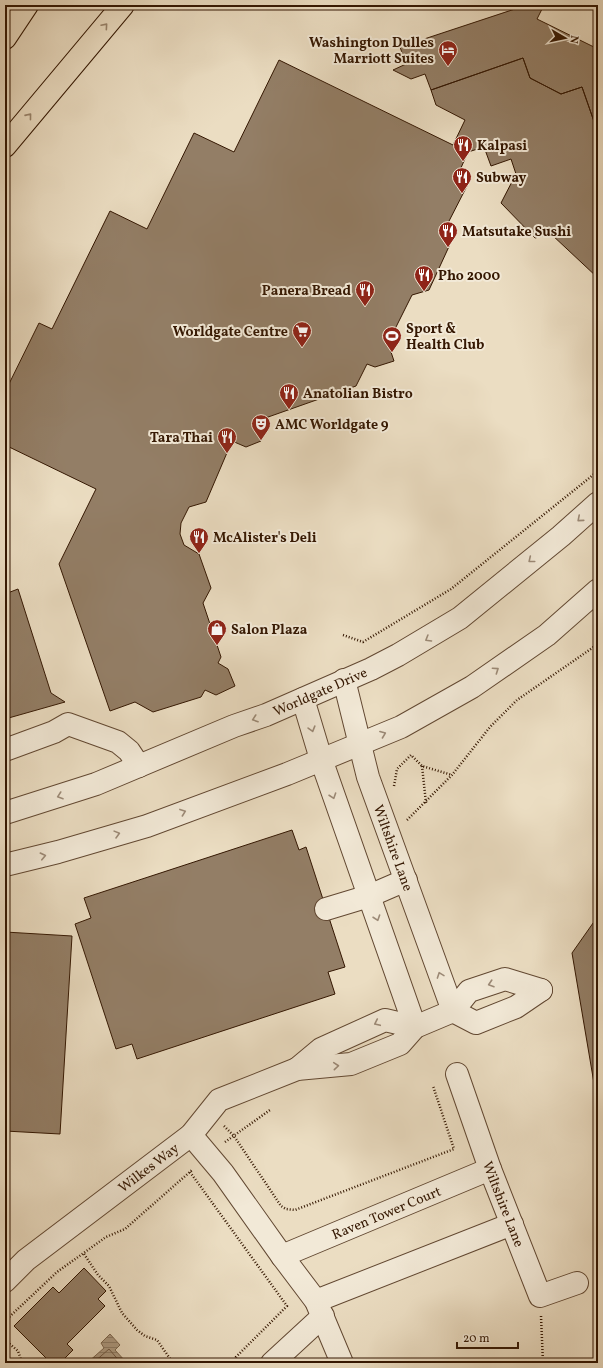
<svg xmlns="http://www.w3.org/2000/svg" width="603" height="1368" font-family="Vollkorn,serif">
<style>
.water{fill:url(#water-rules);stroke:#7d664e}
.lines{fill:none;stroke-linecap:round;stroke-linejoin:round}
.shore{stroke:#705842;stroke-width:1}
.building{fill:#937e66;stroke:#341702}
.minor-casing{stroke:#624832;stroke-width:24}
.highway-casing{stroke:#341702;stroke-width:24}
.path{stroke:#341702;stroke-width:2.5;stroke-dasharray:1 2;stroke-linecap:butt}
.minor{stroke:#f2e9d7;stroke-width:22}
.highway{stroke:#ebddc2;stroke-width:22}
.oneway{stroke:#99846c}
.oneway2{stroke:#9c8a77}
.labels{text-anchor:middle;stroke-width:4;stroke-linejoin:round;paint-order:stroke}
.poi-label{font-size:14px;font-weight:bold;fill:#341702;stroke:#f2e9d7;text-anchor:start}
.street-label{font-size:14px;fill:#341702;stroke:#f2e9d7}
</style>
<defs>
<pattern id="water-rules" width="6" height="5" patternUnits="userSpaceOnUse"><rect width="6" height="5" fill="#ad9a81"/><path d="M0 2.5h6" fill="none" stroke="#8e7d67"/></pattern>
</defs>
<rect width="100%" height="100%" fill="#ebddc2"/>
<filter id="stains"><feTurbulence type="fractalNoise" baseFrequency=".005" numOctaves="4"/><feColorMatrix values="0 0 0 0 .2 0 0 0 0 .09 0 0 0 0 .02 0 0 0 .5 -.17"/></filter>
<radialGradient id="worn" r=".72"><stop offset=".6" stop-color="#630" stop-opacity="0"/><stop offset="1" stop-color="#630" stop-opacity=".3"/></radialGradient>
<path class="water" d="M110,1334L120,1345L115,1350L127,1363H87L104,1348L101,1343Z"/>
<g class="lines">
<path class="shore" d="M93,1363L109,1349L121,1363"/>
</g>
<path class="building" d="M527,5H533L542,9L537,19L598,49V133L582,87L561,94L530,78L523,58L431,90L425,74L411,79L393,70L406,64L400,47Z
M523,58L530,78L561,94L582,87L598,133V278L551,234L535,238L501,203L516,174L511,159L491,166L484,147L468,152L460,170L467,186L447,225L452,240L429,290L412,295L388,343L394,361L375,367L367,364L356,386L254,422L261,441L246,447L232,441L206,502L189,507L181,523L180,534L184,545L199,554L211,588L203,603L221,657L218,663L228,669L235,686L216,695L205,690L201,697L153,712L135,702L110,711L59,564L96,489L5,445V392L39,323L52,329L110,211L147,229L194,133L234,152L279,60L453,145L465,120L436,105L431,90Z
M18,589L51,693L65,702L5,719V594Z
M292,830L299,850L306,847L345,967L328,972L335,994L137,1059L132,1044L116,1049L75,924L91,918L84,898Z
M598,916V1107L572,953Z
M5,932L72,936L60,1134L5,1131Z
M84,1268L106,1291L98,1299L105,1306L67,1344L73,1350L60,1363H51L14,1326L53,1287L59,1293Z"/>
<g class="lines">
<g class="minor-casing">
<g id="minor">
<path id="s1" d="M344,680L368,777L453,1011"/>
<path d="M303,699L321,759L415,1027"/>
<path d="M5,750L54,732L68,724L118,742L129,751L139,766"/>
<path id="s2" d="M5,813L96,784L234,726L266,715L371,669L398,655L460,618L561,536L598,503"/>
<path d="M5,865L58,852L147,826L287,774L401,727L472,687L547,635L598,590"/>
<path d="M326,909L369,896L406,880"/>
<path d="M453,1011L476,1023L516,1007L541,990"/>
<path d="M297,1069L321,1049L385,1020L415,1027"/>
<path id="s3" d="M457,1074L490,1169L540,1296L577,1283"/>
<path d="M191,1135L223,1173L282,1256L316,1301L342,1363"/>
<path id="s4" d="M282,1256L490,1169"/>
<path id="s5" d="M5,1281L26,1260L191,1135L219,1100L297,1069L351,1064L400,1044L415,1027L453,1011L469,991L505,979L541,990"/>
<path d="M316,1301L512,1224"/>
<path d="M272,1363L323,1316"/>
</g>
</g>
<g class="highway-casing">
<path id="highway" d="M5,38L27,5
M5,146L123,5"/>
</g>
<path class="path" d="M343,635L363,642L451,589L598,471
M422,766L426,803
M394,786L397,769L411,755L422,766L452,775
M407,820L452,775L490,727L517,700L598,644
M224,1126L234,1136L281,1206L286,1209L295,1210L454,1149L433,1086
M225,1142L270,1110
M190,1172L287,1306L236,1357V1363
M84,1254L98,1275L109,1286L122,1313L137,1330L145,1336L157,1340L173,1363
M541,1316L543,1363
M5,1321L57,1272L106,1237L125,1229L192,1170
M5,1340L18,1351L22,1363"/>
<use href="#minor" class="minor"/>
<use href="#highway" class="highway"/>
</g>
<defs><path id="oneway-chevron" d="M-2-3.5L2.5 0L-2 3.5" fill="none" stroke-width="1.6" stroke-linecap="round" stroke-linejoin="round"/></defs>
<g class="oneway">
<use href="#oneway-chevron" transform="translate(105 26) rotate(-49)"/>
<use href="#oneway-chevron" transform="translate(29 116) rotate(-51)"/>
</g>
<g class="oneway2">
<use href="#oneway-chevron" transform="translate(580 519) rotate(139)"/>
<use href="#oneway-chevron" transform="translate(531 560) rotate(141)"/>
<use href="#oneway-chevron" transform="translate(428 639) rotate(149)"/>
<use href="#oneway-chevron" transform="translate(496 670) rotate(-34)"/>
<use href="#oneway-chevron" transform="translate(255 719) rotate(161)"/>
<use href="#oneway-chevron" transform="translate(312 729) rotate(74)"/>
<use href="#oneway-chevron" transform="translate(383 734) rotate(-21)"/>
<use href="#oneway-chevron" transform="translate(60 796) rotate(161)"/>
<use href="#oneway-chevron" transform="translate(333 796) rotate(71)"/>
<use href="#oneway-chevron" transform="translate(183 812) rotate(-20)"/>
<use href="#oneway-chevron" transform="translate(117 834) rotate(-15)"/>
<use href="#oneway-chevron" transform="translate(43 856) rotate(-13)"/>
<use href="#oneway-chevron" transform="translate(377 918) rotate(71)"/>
<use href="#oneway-chevron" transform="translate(440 975) rotate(-110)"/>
<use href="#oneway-chevron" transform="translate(491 984) rotate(162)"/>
<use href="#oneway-chevron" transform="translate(377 1023) rotate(155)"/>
<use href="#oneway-chevron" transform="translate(336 1066) rotate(-5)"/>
</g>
<defs>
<g id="hotel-pin" transform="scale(1)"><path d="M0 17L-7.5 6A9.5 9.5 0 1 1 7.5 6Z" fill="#8f2418" stroke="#f2e9d7"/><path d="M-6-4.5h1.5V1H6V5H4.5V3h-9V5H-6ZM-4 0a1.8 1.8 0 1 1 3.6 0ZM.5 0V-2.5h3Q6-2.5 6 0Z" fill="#fff"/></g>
<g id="restaurant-pin" transform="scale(1)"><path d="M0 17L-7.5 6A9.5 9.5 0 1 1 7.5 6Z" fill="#8f2418" stroke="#f2e9d7"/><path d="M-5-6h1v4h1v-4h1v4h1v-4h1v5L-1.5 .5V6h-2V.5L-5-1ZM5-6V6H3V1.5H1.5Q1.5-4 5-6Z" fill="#fff"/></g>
<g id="supermarket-pin" transform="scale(1)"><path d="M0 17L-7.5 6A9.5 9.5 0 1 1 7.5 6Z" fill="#8f2418" stroke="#f2e9d7"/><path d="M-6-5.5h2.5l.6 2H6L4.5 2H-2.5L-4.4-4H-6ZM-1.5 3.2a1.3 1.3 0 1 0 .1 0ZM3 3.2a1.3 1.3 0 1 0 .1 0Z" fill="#fff"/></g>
<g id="stadium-pin" transform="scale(1)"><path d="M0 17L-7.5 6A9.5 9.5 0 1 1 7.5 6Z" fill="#8f2418" stroke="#f2e9d7"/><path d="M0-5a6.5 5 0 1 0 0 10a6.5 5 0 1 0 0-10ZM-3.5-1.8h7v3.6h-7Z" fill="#fff"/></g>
<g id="theatre-pin" transform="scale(1)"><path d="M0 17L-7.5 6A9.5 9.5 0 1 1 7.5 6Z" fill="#8f2418" stroke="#f2e9d7"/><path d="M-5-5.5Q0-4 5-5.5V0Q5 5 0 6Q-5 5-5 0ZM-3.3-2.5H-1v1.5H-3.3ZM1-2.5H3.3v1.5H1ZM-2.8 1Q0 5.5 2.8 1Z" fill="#fff"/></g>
<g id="shop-pin" transform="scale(1)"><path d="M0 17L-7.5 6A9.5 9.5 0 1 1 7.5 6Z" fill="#8f2418" stroke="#f2e9d7"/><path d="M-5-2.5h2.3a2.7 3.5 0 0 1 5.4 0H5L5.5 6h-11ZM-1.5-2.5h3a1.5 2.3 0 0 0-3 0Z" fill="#fff"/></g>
</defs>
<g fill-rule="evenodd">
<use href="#hotel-pin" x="448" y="50"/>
<use href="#restaurant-pin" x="463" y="145"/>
<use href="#restaurant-pin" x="462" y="177"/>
<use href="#restaurant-pin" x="448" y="231"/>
<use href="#restaurant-pin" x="424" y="275"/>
<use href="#restaurant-pin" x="365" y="290"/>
<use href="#supermarket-pin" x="302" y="331"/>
<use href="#stadium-pin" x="392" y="336"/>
<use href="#restaurant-pin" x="289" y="393"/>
<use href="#theatre-pin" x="261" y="424"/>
<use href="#restaurant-pin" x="227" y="437"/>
<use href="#restaurant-pin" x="199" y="537"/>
<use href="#shop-pin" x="217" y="629"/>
</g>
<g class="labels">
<g class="poi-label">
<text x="434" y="47" text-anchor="end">Washington Dulles<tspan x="434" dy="16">Marriott Suites</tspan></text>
<text x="477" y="150">Kalpasi</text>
<text x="476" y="182">Subway</text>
<text x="462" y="236">Matsutake Sushi</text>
<text x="438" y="280">Pho 2000</text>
<text x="351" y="295" text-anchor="end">Panera Bread</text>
<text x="406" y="333">Sport &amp;<tspan x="406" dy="16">Health Club</tspan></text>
<text x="288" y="336" text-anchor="end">Worldgate Centre</text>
<text x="303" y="398">Anatolian Bistro</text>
<text x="275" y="429">AMC Worldgate 9</text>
<text x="213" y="442" text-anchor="end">Tara Thai</text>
<text x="213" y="542">McAlister's Deli</text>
<text x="231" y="634">Salon Plaza</text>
</g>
<g class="street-label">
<text dy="5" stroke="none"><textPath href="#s2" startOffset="338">Worldgate Drive</textPath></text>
<text dy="5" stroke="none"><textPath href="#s1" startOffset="175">Wiltshire Lane</textPath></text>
<text dy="5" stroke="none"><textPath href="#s5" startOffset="183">Wilkes Way</textPath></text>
<text dy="5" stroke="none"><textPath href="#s3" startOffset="138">Wiltshire Lane</textPath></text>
<text dy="5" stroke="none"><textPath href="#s4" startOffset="113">Raven Tower Court</textPath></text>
</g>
</g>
<rect width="603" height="1368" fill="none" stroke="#ebddc2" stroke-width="20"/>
<rect x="6" y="6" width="591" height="1356" fill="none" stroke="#341702" stroke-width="2"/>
<rect x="10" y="10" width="583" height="1348" fill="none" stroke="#341702"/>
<g transform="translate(565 38) rotate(99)" stroke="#f2e9d7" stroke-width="3" paint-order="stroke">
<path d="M0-3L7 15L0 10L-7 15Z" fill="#341702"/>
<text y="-6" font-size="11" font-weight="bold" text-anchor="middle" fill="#341702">N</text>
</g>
<path d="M457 1342v6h61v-6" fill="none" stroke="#341702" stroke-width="2"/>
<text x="463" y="1342" font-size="12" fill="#341702" stroke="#f2e9d7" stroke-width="3" paint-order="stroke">20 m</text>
<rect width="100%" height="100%" filter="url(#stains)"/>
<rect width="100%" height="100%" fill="url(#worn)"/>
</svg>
